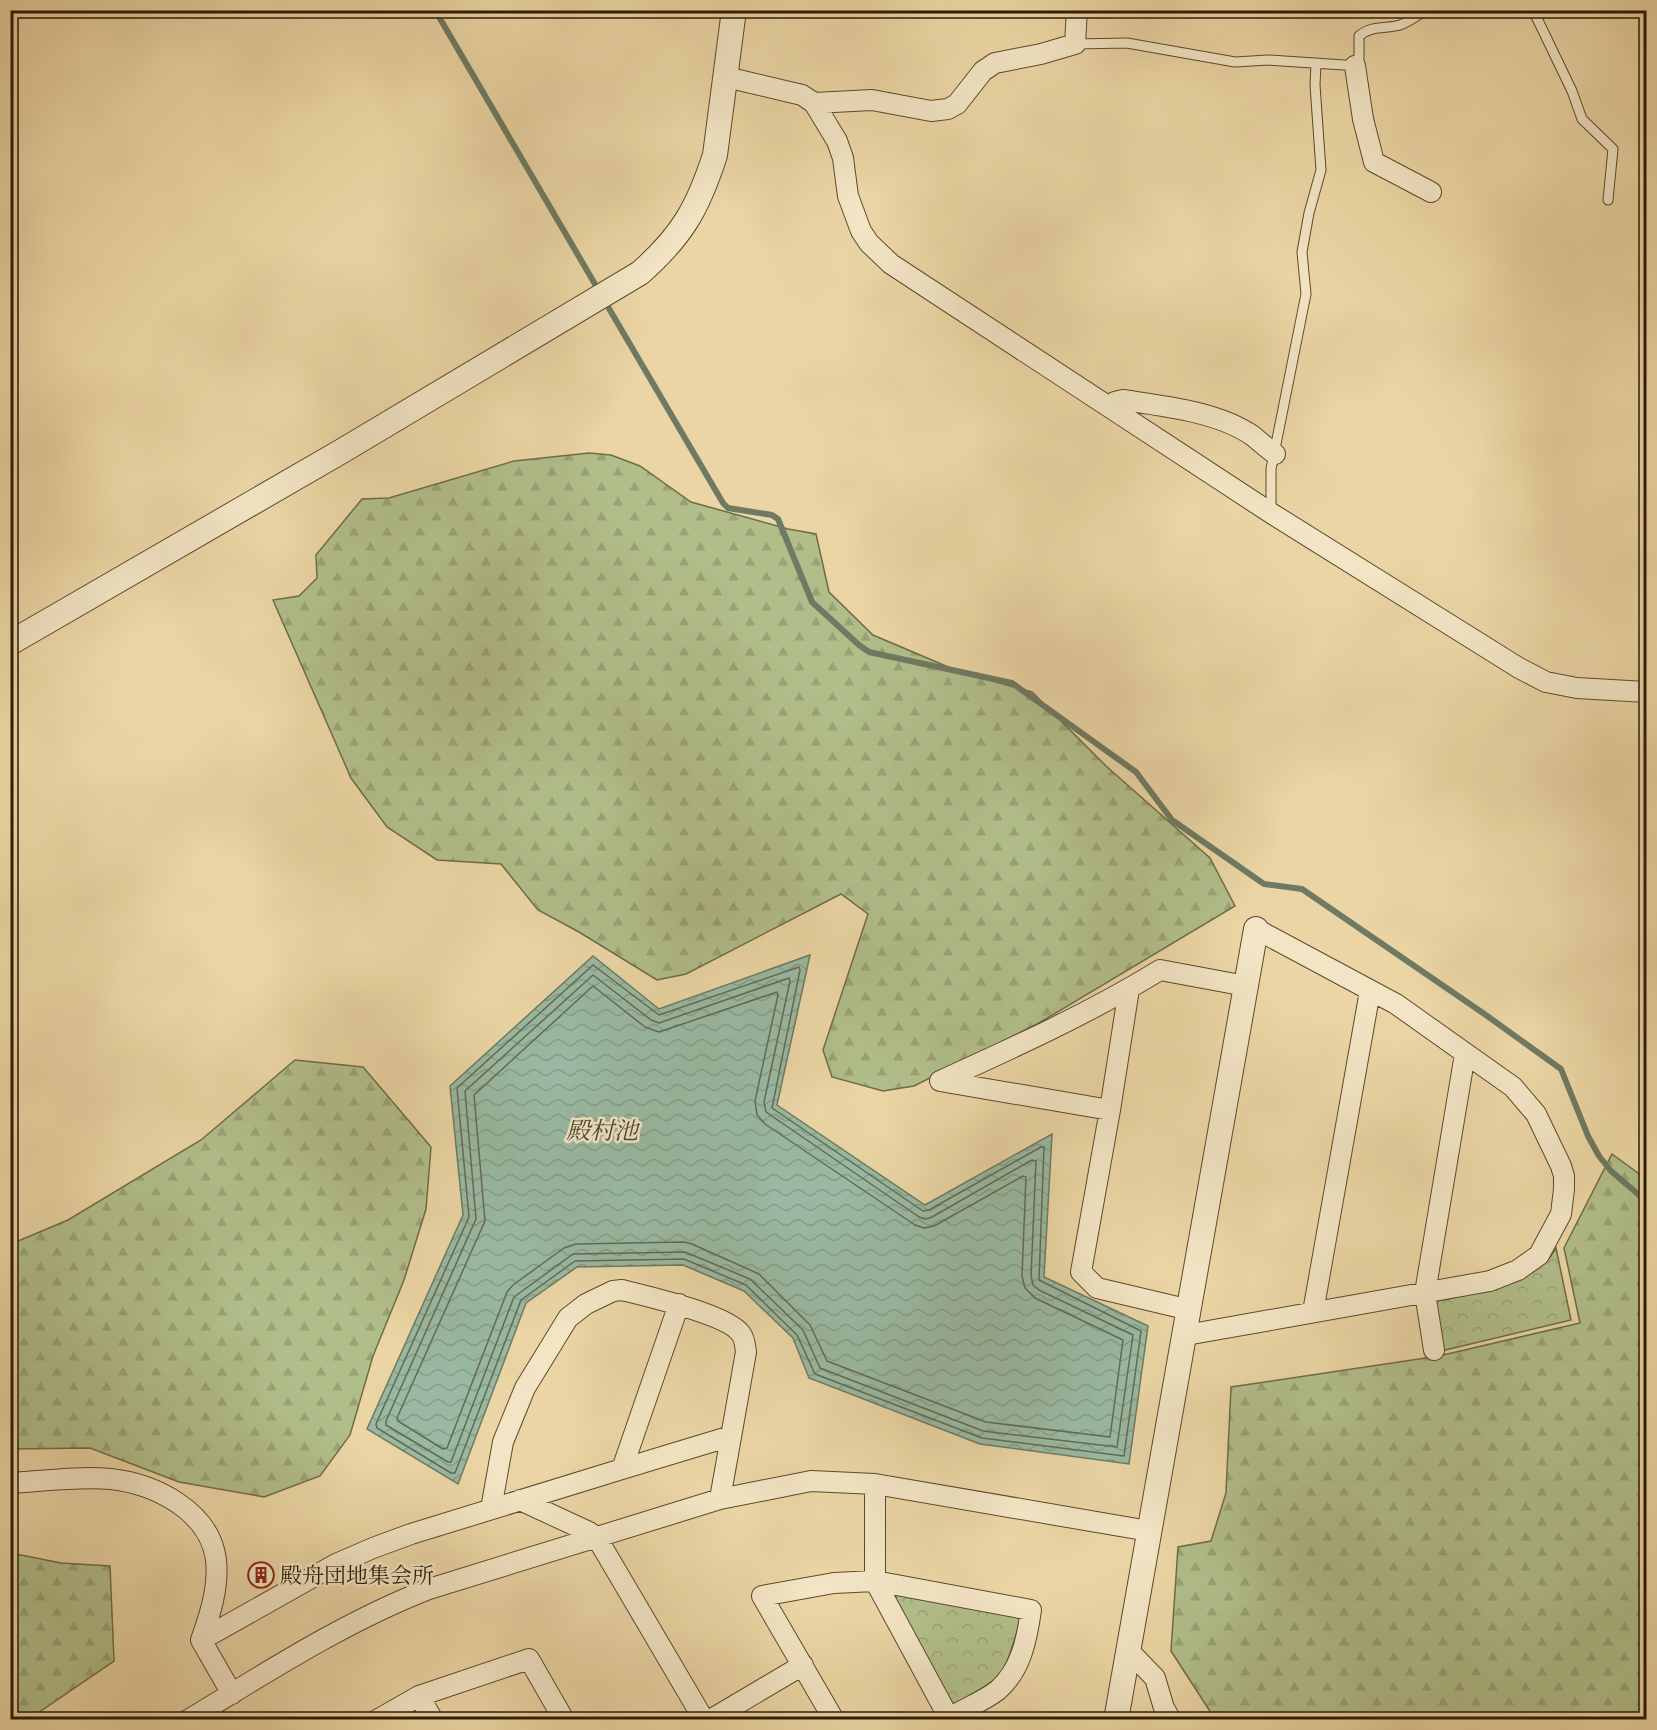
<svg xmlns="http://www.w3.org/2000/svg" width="1657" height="1730" font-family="'Libre Bodoni','Noto Serif JP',serif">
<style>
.forest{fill:url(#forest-firs);stroke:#6f6c46;stroke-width:1.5}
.park{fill:url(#park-crowns);stroke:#6f6c46;stroke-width:1.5}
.water{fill:url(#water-waves);stroke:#6e7a62;stroke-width:1.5}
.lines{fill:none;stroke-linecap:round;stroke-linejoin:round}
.shore{stroke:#636a52;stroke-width:1.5}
.stream{stroke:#6e7a62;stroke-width:6}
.service-casing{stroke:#5c4a2b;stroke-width:11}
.minor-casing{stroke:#5c4a2b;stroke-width:22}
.tertiary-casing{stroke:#5c4a2b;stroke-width:26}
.service{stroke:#f2e4c4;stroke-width:9}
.minor{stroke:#f2e4c4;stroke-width:20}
.tertiary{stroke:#f2e4c4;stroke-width:24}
.labels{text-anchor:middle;stroke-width:5;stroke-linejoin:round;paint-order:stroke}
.poi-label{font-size:22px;fill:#2d1b03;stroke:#f2e4c4;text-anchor:start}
.water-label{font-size:24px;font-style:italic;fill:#4d4a33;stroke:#f2e4c4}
</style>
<defs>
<pattern id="forest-firs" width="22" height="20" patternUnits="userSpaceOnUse" patternTransform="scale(1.5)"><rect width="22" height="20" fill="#b1be8a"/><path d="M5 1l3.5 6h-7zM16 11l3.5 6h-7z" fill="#99a375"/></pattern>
<pattern id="park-crowns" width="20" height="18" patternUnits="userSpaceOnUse" patternTransform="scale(1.5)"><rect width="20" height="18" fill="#b1be8a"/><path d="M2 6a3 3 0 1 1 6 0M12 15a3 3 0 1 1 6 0" fill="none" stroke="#99a375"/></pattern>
<pattern id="water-waves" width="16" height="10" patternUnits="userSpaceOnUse" patternTransform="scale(1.5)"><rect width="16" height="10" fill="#99b9a2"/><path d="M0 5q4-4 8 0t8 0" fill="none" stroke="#849e8a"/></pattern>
</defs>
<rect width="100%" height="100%" fill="#ebd5a4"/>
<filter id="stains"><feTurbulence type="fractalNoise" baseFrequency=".00333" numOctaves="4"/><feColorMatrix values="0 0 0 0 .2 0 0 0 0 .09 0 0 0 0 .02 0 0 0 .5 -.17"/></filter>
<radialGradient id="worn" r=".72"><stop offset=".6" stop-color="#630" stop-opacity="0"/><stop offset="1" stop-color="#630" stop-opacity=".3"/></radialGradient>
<path class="forest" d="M589,453L611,455L640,466L691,502L788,529L816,534L829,592L873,635L960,672L1032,692L1106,766L1210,858L1235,906L1039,1023L914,1086L883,1091L832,1077L823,1050L868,914L841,894L686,974L657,980L579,932L538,910L501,864L437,860L387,827L351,778L273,600L299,596L317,578L316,555L362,499L389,498L514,461Z
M295,1060L363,1067L431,1147L426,1209L404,1280L373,1356L350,1435L320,1476L264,1497L179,1482L90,1448L11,1449V1244L68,1220L201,1140Z
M1612,1154L1646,1179V1719H1215L1171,1651L1178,1547L1211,1541L1226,1493L1231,1387L1439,1356L1580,1323L1564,1248Z
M11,1553L61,1563L110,1566L114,1661L29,1719H11Z"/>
<path class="park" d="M1556,1248L1571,1320L1441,1351L1434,1306L1438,1301C1470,1294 1520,1286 1545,1263C1549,1259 1553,1253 1556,1248Z
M896,1594L1015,1616L1021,1620L1005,1668L995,1680L958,1704L950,1703L896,1602Z"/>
<path class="water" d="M810,955L777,1105L925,1205L1052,1134L1044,1277L1148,1326L1129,1464L980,1444L809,1378L793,1338L744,1291L683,1265L577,1267L526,1303L458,1484L367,1429L463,1215L450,1086L593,956L659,1009Z"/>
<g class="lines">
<path class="shore" d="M593,965L659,1015L799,967L800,970L772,1108L923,1211L929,1210L1041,1147H1044L1039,1280L1141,1331L1124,1456L982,1438L815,1374L797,1335L746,1285L684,1259L575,1261L521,1300L455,1473H451L377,1428L376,1424L469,1217L457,1088Z
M593,975L651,1020L659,1023L789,978L790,981L764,1102L766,1112L919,1217L926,1219L932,1217L1032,1160L1036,1161L1031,1276L1033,1285L1039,1290L1133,1335L1117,1447L983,1431L820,1368L803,1330L750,1279L685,1252L573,1254L514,1297L451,1462H448L386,1425V1421L476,1219L465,1091Z
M593,986L645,1027L659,1032L777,992L778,995L755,1101L757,1115L765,1124L915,1225L924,1228L934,1226L1023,1176L1026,1177L1022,1276L1025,1288L1035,1298L1123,1340L1110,1437L986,1422L827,1361L810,1325L759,1274L692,1244L684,1242L576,1244L564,1248L513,1285L507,1292L447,1448L443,1449L398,1421L397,1418L485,1221L474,1095Z"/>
<path class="stream" d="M435,10L599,291
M604,300L723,503L728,508L772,515L778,519L812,602L859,645L869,652L1012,683L1136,772L1172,820L1264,884L1302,889L1483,1013L1561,1069L1588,1136L1599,1156L1611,1171L1646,1201"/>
<g class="service-casing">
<path id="service" d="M1533,10L1572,91L1582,119L1613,149L1608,200
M1075,44L1127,43L1235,62L1268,60L1359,66V36C1372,25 1386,29 1400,25C1409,22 1418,15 1426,10
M1266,509L1271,504V469L1306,294L1302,252L1309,213L1321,170L1315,85L1316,63"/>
</g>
<g class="minor-casing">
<path id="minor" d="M1355,66L1363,119L1374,162L1431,192
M726,77L802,95L814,103L837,141L843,158L848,196L861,231L869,243L891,264L1274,515L1519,668L1546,682L1577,688L1646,692
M814,103L872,100L931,111L948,109L957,104L983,71L995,63L1041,54L1075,44L1077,10
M1110,407L1115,402L1123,400C1164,406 1219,412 1253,436C1260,442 1267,448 1275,454
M1110,1110L1129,989
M1190,1310L1097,1288L1081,1272L1110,1110L940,1081C1015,1047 1090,1013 1160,970L1246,986
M1313,1312L1370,991
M1186,1335L1490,1281L1518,1270L1539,1255L1561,1214L1564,1189V1176L1561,1166L1536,1114L1513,1087L1396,1004L1256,929
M1434,1350L1425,1293L1465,1054
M622,1469L731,1436
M10,1483C43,1481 79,1476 111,1479C155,1484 210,1511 216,1560C219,1587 210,1615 201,1640
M875,1484V1581L949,1718L945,1720
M520,1500L589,1532L597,1538L704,1720
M491,1509L503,1442L525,1388L568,1318L586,1304L613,1291L622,1290C646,1296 729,1315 741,1334C745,1339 745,1346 746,1352L720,1499
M201,1640L336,1564L373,1548L411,1534L622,1469L679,1304
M201,1640L232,1694
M1128,1650L1155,1678L1164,1708L1171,1720
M419,1696L433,1720
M188,1720C266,1673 344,1622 429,1589L720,1499L811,1481L875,1484L1149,1531
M377,1720L419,1696L529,1659L564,1720
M710,1720L803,1665
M834,1720L762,1596L834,1583L875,1581L1031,1610C1027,1639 1021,1670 998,1690C984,1701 964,1709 949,1718L950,1720"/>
</g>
<g class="tertiary-casing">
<path id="tertiary" d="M10,643L342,451L640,273C682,236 698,208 715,155L734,10
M1116,1720L1256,929"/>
</g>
<use href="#service" class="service"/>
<use href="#minor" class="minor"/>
<use href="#tertiary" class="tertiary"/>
</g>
<defs>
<g id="building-ring" transform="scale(1.35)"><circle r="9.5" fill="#f2e4c4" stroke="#8f2418" stroke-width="1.5"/><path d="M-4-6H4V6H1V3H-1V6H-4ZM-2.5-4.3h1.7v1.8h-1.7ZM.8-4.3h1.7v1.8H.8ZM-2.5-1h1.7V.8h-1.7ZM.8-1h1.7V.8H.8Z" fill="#8f2418"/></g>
</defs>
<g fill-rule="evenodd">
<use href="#building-ring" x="261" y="1575"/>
</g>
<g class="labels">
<g class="poi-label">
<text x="280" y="1583">殿舟団地集会所</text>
</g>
<g class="water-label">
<text x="602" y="1139">殿村池</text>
</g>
</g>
<rect width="1657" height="1730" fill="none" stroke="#ebd5a4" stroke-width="36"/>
<rect x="12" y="12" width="1633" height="1706" fill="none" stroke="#2d1b03" stroke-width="3"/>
<rect x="18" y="18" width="1621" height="1694" fill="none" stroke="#2d1b03" stroke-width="1.5"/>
<rect width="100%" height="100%" filter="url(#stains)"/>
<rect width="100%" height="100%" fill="url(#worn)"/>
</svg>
